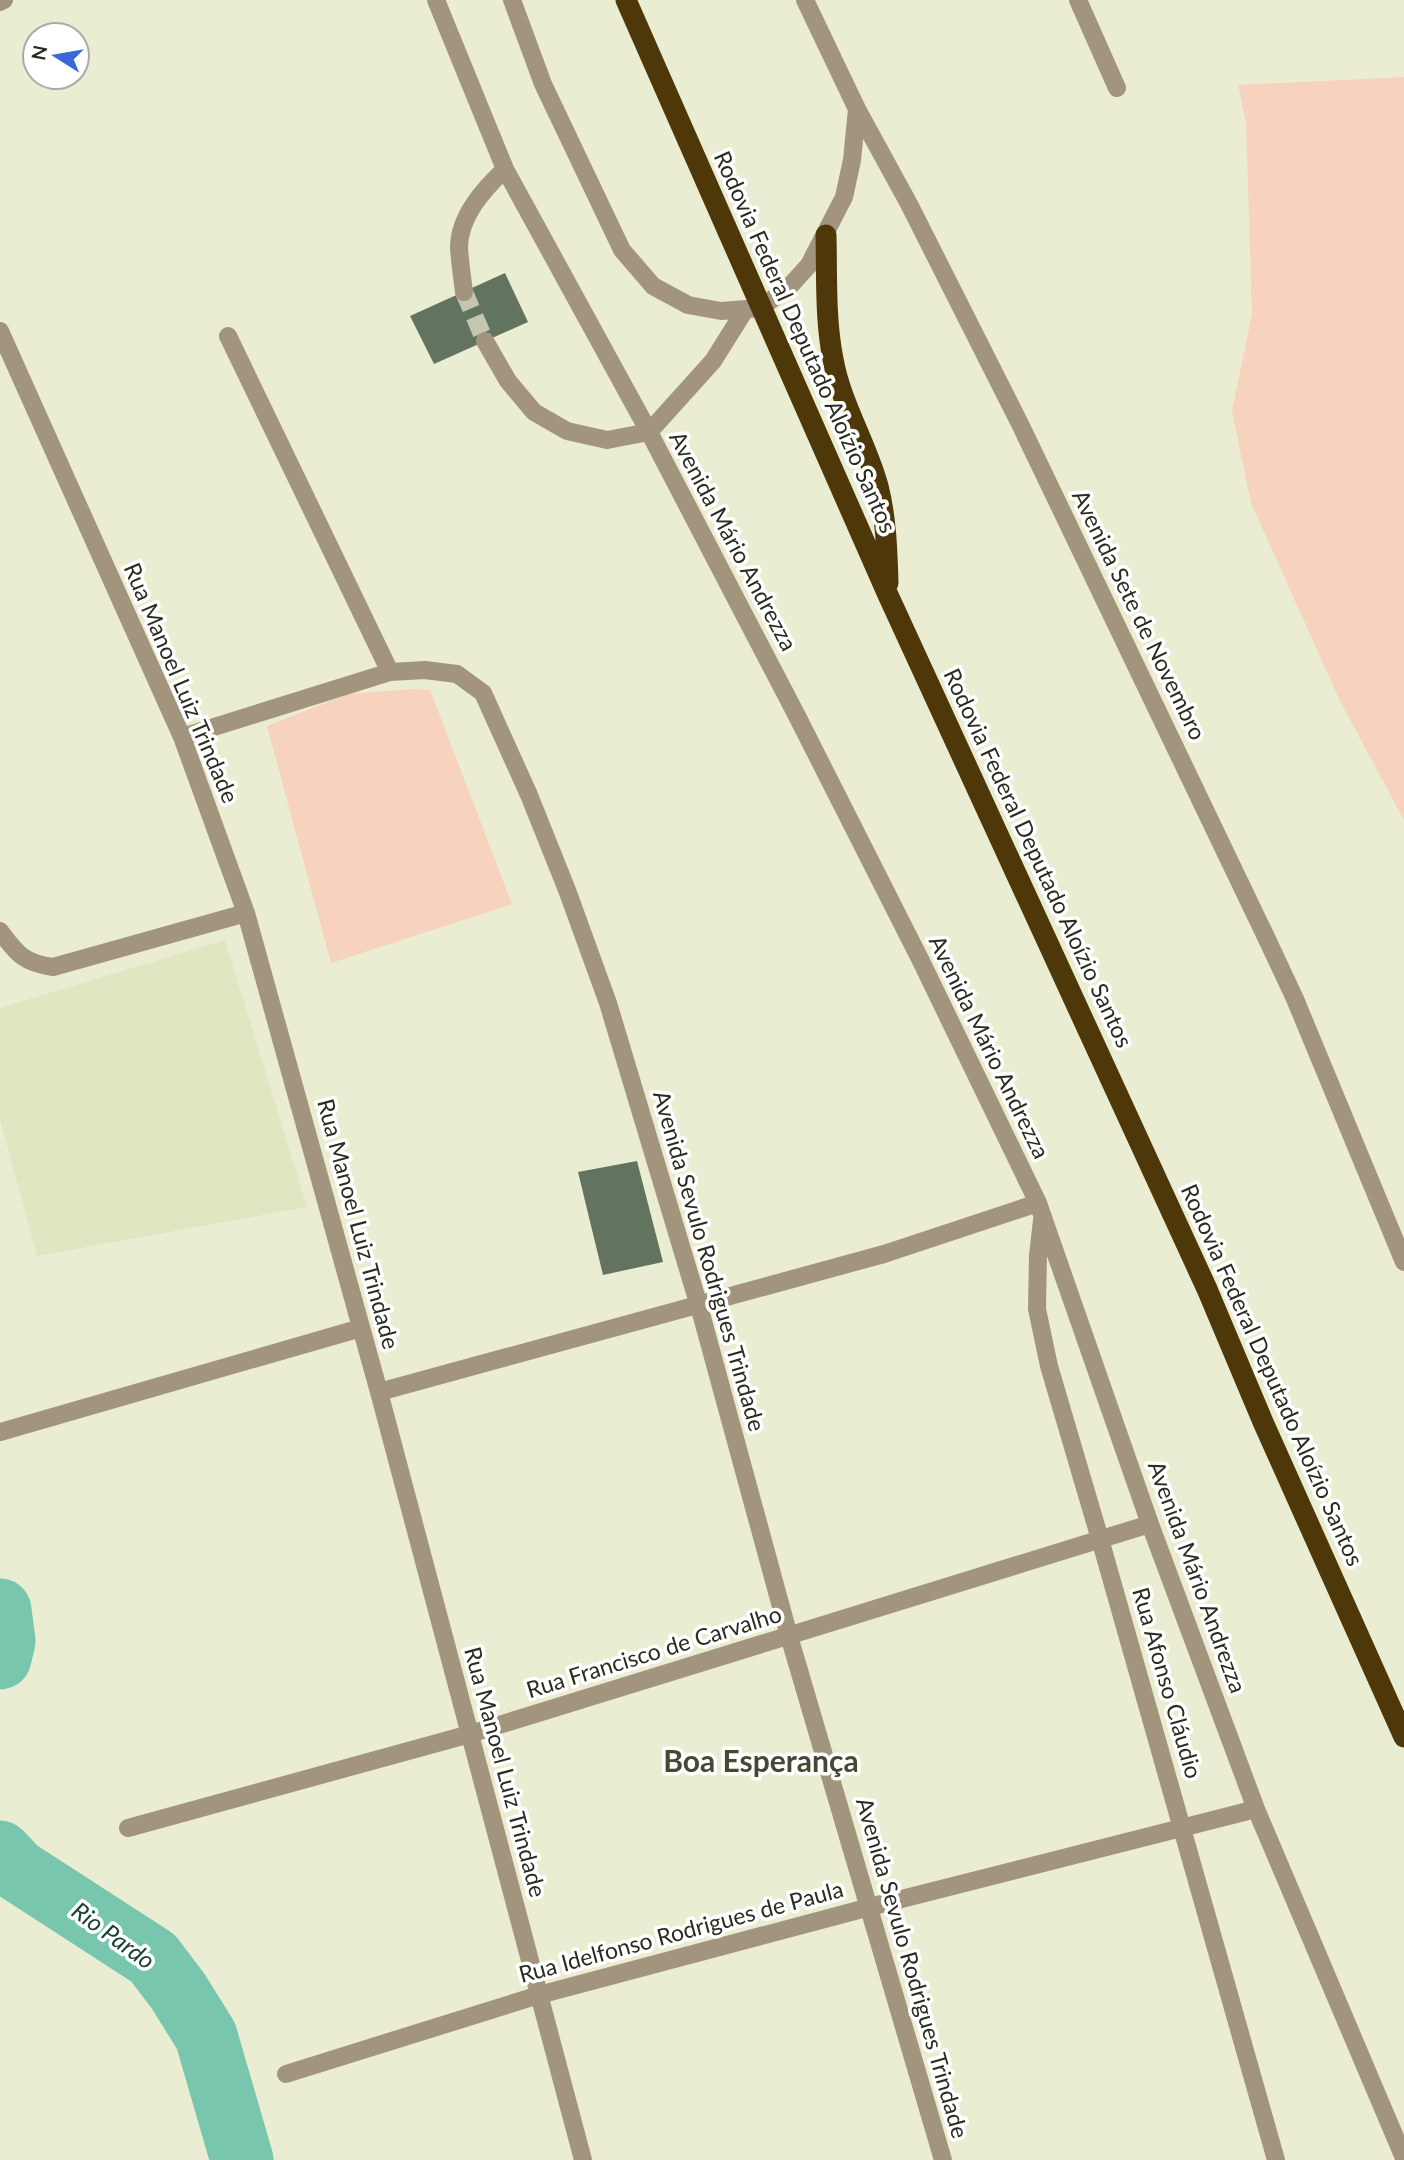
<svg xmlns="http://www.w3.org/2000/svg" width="1404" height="2160" font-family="Lato,sans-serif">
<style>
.built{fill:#e2e5c1}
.green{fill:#f7d2be}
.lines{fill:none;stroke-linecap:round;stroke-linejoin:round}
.river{stroke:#78c6ae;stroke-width:63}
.building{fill:#627460}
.minor-tunnel{stroke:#c4c6ae;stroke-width:18;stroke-dasharray:18 9;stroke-linecap:butt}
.minor{stroke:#a3957d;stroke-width:18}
.highway{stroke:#4e3809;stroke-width:21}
.labels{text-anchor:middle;stroke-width:7;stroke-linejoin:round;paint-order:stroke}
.street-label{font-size:23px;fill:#2b2c21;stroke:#fff}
.water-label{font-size:24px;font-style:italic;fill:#1c4036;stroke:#fff}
.district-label{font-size:30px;font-weight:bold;fill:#474831;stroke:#fff}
</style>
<rect width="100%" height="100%" fill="#eaedd1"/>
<path class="built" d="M225,940L307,1207L37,1256L0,1119V1008Z"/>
<path class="green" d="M1404,77V820L1341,703L1251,503L1232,411L1252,314L1246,123L1238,85Z
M414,689L430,690L512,904L331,963L267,726L348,694Z"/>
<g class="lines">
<path class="river" d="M0,1610L4,1641L0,1658
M0,1852L17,1870L153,1958L178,1991L206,2036L242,2160"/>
</g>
<path class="building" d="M505,273L528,322L434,364L410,316Z
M637,1161L663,1262L603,1275L578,1172Z"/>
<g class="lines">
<path class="minor-tunnel" d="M464,292L485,341"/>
<path class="minor" d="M436,0L505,169L649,432L797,716L921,961L1038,1203L1150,1524L1256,1809L1404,2158
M512,0L543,84L622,250L653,286L688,305L721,311L760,308L789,287L809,265L844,197L852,160L857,109
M805,0L857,109L909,204L1021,426L1266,937L1295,999L1404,1262
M1078,0L1117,88
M0,2L4,0
M464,292C462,277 460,262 459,248C459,216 484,189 505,169
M0,331L182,737L246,913L379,1392L583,2160
M228,336L390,672
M485,341L508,381L534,412L567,431L607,440L649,432L713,361L745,310
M182,737L390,672L425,670L457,674L483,693L529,795L567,890L608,1003L699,1306L789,1636L943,2160
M0,931C17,954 24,963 53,967L246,913
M1042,1220L1038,1255L1037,1309L1049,1366L1100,1539L1276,2160
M379,1392L884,1254L1038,1203
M0,1432L361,1328
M128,1828L470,1734L1150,1524
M286,2074L539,1995L870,1907L1256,1809"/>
<path class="highway" d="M626,0L888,595L1207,1289L1263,1422L1404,1737
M826,235C827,276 825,319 833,359C841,404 866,442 878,486C886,517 887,550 888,583"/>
</g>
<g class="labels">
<g class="street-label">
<text transform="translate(805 342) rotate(66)" y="8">Rodovia Federal Deputado Aloízio Santos</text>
<text transform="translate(733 541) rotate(62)" y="8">Avenida Mário Andrezza</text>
<text transform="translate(1139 615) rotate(64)" y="8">Avenida Sete de Novembro</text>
<text transform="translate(181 683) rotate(67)" y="8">Rua Manoel Luiz Trindade</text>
<text transform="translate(1038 858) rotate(65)" y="8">Rodovia Federal Deputado Aloízio Santos</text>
<text transform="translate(989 1047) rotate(64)" y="8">Avenida Mário Andrezza</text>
<text transform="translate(358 1224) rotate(75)" y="8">Rua Manoel Luiz Trindade</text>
<text transform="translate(709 1261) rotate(74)" y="8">Avenida Sevulo Rodrigues Trindade</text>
<text transform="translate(1272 1375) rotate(66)" y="8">Rodovia Federal Deputado Aloízio Santos</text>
<text transform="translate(1197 1577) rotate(70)" y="8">Avenida Mário Andrezza</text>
<text transform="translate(654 1652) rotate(-17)" y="8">Rua Francisco de Carvalho</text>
<text transform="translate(1167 1683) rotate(74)" y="8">Rua Afonso Cláudio</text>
<text transform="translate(505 1772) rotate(75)" y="8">Rua Manoel Luiz Trindade</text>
<text transform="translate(681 1932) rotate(-15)" y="8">Rua Idelfonso Rodrigues de Paula</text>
<text transform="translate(912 1968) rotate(74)" y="8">Avenida Sevulo Rodrigues Trindade</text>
</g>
<g class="water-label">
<text transform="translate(113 1936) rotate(36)" y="8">Rio Pardo</text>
</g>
<g class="district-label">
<text x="761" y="1772">Boa Esperança</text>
</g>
</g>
<g transform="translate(56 56) rotate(281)"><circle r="33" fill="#ffffff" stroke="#aaaba6" stroke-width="2"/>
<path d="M0-5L12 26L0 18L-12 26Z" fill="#3b69d9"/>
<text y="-10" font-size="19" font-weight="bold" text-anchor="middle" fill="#2b2c21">N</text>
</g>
</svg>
